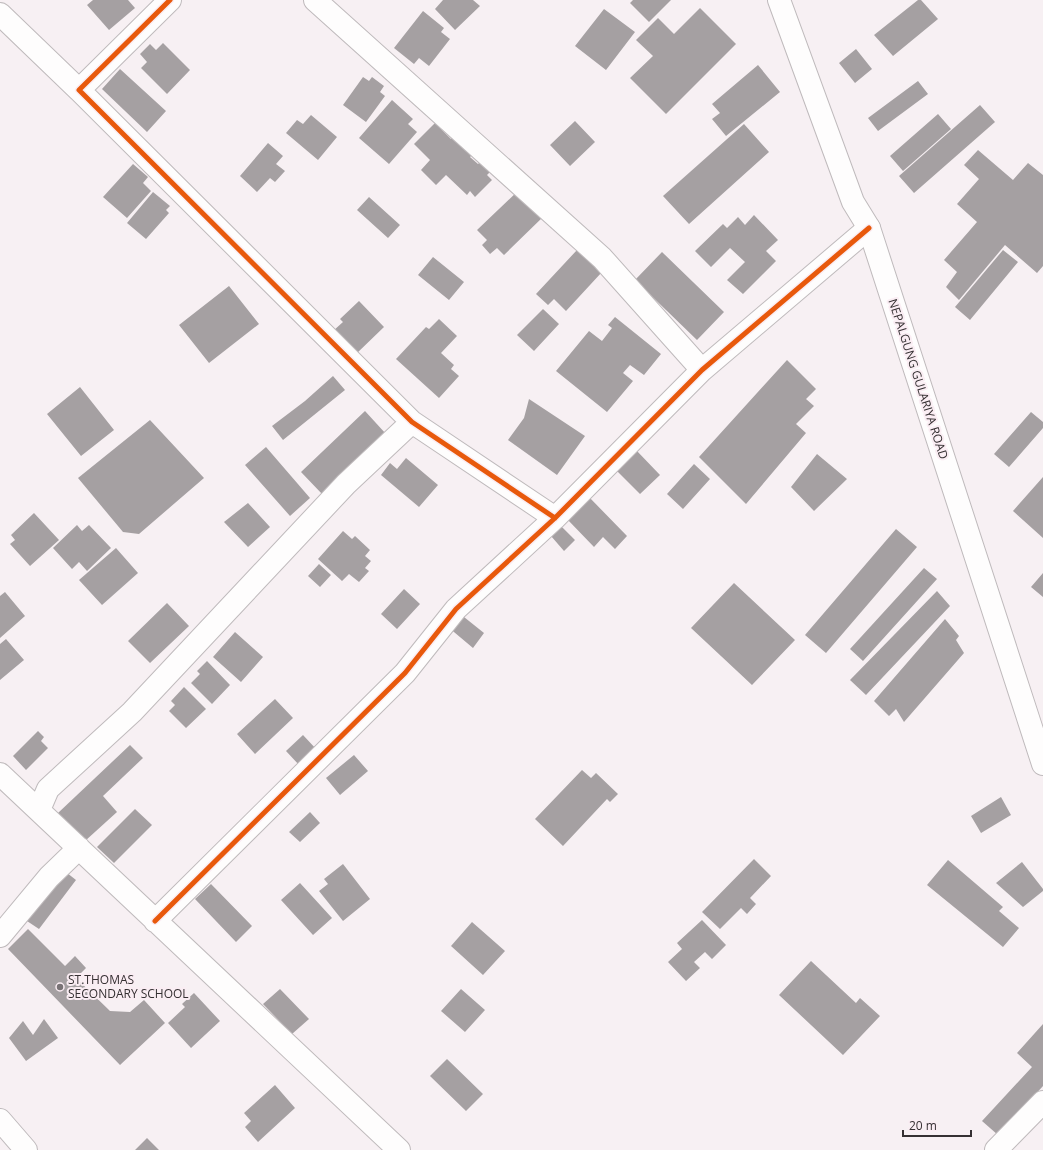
<svg xmlns="http://www.w3.org/2000/svg" width="1043" height="1150" font-family="'Open Sans',sans-serif">
<style>
.building{fill:#a5a0a2}
.lines{fill:none;stroke-linecap:round;stroke-linejoin:round}
.minor-casing{stroke:#bfbabc;stroke-width:24}
.major-casing{stroke:#bfbabc;stroke-width:24}
.minor{stroke:#fefdfd;stroke-width:22}
.major{stroke:#fefdfd;stroke-width:22}
.cycleway-casing{stroke:#faedf3;stroke-width:8}
.cycleway{stroke:#e8590c;stroke-width:5}
.poi-dot{fill:#797376;stroke:#faedf3;stroke-width:1.5}
.labels{text-anchor:middle;stroke-width:4;stroke-linejoin:round;paint-order:stroke}
.street-label{font-size:12px;fill:#353032;stroke:#faedf3}
.poi-label{font-size:12px;fill:#353032;stroke:#faedf3;text-anchor:start}
</style>
<rect width="100%" height="100%" fill="#f7f0f3"/>
<path class="building" d="M93,0H128L135,8L109,30L87,5Z
M443,0H473L480,6L455,30L435,9Z
M633,0H671L649,22L630,3Z
M918,0H921L938,19L893,56L874,35Z
M700,8L736,44L666,114L630,78L653,56L636,40L658,18L674,34Z
M604,9L635,32L606,70L575,46Z
M423,11L444,28L441,32L450,39L429,66L419,58L414,64L394,48Z
M163,43L190,70L167,94L141,68L147,62L140,54L150,44L156,50Z
M856,49L872,69L855,83L839,63Z
M758,65L780,92L726,136L712,119L720,113L712,104Z
M120,69L166,111L147,132L102,89Z
M363,77L369,81L372,77L384,86L380,92L385,96L366,122L343,105Z
M918,81L928,94L878,131L868,118Z
M392,100L413,119L408,124L417,132L389,164L359,138Z
M980,105L995,122L914,193L899,176Z
M938,114L951,129L903,171L890,156Z
M311,115L337,137L318,160L286,133L297,120L303,124Z
M575,121L595,142L570,166L550,145Z
M435,123L451,139L456,133L475,152L470,157L478,164L481,161L491,171L487,175L492,180L475,197L470,191L467,195L446,175L436,185L421,170L430,160L414,144Z
M744,124L769,152L689,224L663,196Z
M268,143L283,156L276,164L285,171L275,182L270,178L257,192L240,176Z
M978,150L1013,180L1028,163L1043,175V266L1037,273L1005,245L959,300L946,287L957,272L944,260L977,222L957,204L979,179L964,165Z
M133,164L148,177L143,183L151,191L127,218L103,197Z
M519,190L544,216L504,255L497,248L490,254L482,245L487,240L477,230Z
M153,192L170,206L166,210L169,213L146,239L127,223Z
M369,197L400,225L388,238L357,210Z
M754,215L778,240L766,251L776,261L743,294L727,280L745,262L730,248L711,267L695,251L723,224L727,228L738,217L745,225Z
M577,250L602,272L566,311L554,299L548,305L536,294Z
M1003,250L1018,262L970,320L955,307Z
M662,252L724,312L697,340L635,280Z
M433,257L464,282L449,300L418,275Z
M229,286L259,324L209,363L179,325Z
M359,301L384,327L355,355L333,331L343,322L340,319Z
M543,309L559,324L534,351L517,335Z
M615,317L661,354L644,375L630,365L623,373L633,381L607,412L556,371L589,331L602,341L612,328L608,325Z
M439,319L457,336L441,353L454,365L451,369L459,376L439,398L396,359L426,327L429,329Z
M787,360L816,389L806,399L814,406L796,424L806,433L746,504L699,457Z
M333,376L345,390L283,440L272,426L305,401Z
M80,387L114,430L81,456L47,414Z
M529,399L585,436L557,475L508,440L524,418Z
M365,411L386,434L323,495L301,472Z
M1031,412L1043,422V428L1009,467L994,454Z
M150,420L204,478L139,534L123,532L78,478Z
M266,447L310,498L290,516L245,465Z
M636,450L660,475L640,494L616,470Z
M817,454L847,479L814,511L791,487Z
M406,458L438,485L419,507L381,475L390,463L397,469Z
M694,464L710,479L683,509L667,494Z
M1043,477V538L1013,511Z
M589,497L627,536L615,549L603,537L594,547L567,519Z
M248,503L270,527L248,547L224,522Z
M34,513L59,540L30,566L10,544L15,540L11,535Z
M77,525L82,531L89,525L111,548L87,571L79,562L72,569L53,548Z
M561,526L575,540L564,551L551,536Z
M896,529L917,547L826,653L805,635Z
M343,531L352,539L355,536L370,550L365,556L371,561L365,568L369,571L359,582L349,574L342,581L318,559Z
M116,548L138,573L102,605L79,580Z
M319,564L331,575L320,587L308,576Z
M924,568L937,579L863,661L850,649Z
M1043,573V597L1031,587Z
M734,583L795,640L752,685L691,628Z
M404,589L420,604L397,629L381,614Z
M937,591L950,606L866,695L850,680Z
M5,592L25,616L0,638V596Z
M167,603L189,626L150,663L128,641Z
M459,613L484,633L473,648L448,627Z
M945,619L959,636L956,640L964,653L904,722L896,709L889,716L874,701Z
M235,632L263,657L241,682L213,657Z
M6,639L24,660L0,680V644Z
M207,661L230,685L212,704L191,683L200,674L197,671Z
M184,687L206,709L186,728L169,711L175,705L171,701Z
M275,699L293,718L255,754L237,734Z
M38,731L44,737L41,741L48,748L26,770L13,756Z
M303,735L317,750L300,766L286,751Z
M130,745L143,758L103,796L117,812L85,841L58,813Z
M354,755L368,771L340,795L326,778Z
M582,770L591,778L596,773L618,794L610,802L607,799L563,846L535,819Z
M1001,797L1011,815L981,833L971,816Z
M135,809L152,825L114,863L97,847Z
M310,812L320,823L300,842L289,832Z
M754,859L771,876L750,898L756,904L747,914L741,908L720,929L702,912Z
M948,860L1003,907L999,911L1019,928L1003,947L927,885Z
M1022,862L1043,889V891L1023,907L996,883Z
M343,864L370,899L343,921L319,891L328,884L324,879Z
M62,869L76,880L39,929L24,919Z
M300,883L332,918L313,935L281,900Z
M211,884L252,926L236,942L195,899Z
M702,920L726,945L712,959L705,952L694,962L700,968L686,981L668,962L682,949L677,943Z
M472,922L505,951L483,975L451,946Z
M28,929L65,966L75,956L86,968L76,978L110,1011L130,1012L144,1000L165,1023L120,1065L8,949Z
M811,961L856,1003L860,998L880,1016L843,1055L779,995Z
M280,989L309,1019L292,1034L263,1004Z
M461,989L485,1010L465,1032L441,1011Z
M194,993L220,1021L191,1048L168,1023L185,1007L182,1004Z
M44,1019L58,1038L26,1061L9,1038L23,1021L33,1035Z
M1043,1024V1086L998,1135L982,1121L1032,1067L1017,1053Z
M447,1059L483,1094L466,1111L430,1076Z
M275,1085L295,1108L258,1142L245,1127L251,1121L244,1113Z
M147,1138L159,1150H135Z"/>
<g class="lines">
<g class="minor-casing">
<path id="minor" d="M170,0L79,90L412,422L555,518
M315,0L602,258L702,370
M0,14L79,90
M0,774L399,1150
M39,810L48,789L132,712L346,484L412,422
M155,921L405,673L456,609L555,518L702,370L869,228
M0,936L49,877L79,848
M0,1120L26,1150
M996,1150L1043,1102"/>
</g>
<g class="major-casing">
<path id="major" d="M779,0L853,202L869,228L1043,764"/>
</g>
<use href="#minor" class="minor"/>
<use href="#major" class="major"/>
<g class="cycleway-casing">
<path id="cycleway" d="M170,0L79,90L412,422L555,518
M155,921L405,673L456,609L555,518L702,370L869,228"/>
</g>
<use href="#cycleway" class="cycleway"/>
</g>
<circle class="poi-dot" cx="60" cy="987" r="4"/>
<g class="labels">
<g class="street-label">
<text transform="translate(918 379) rotate(72)" y="4">NEPALGUNG GULARIYA ROAD</text>
</g>
<g class="poi-label">
<text x="68" y="984">ST.THOMAS<tspan x="68" dy="14">SECONDARY SCHOOL</tspan></text>
</g>
</g>
<path d="M903 1130v6h68v-6" fill="none" stroke="#353032" stroke-width="2"/>
<text x="909" y="1130" font-size="12" fill="#353032" stroke="#faedf3" stroke-width="3" paint-order="stroke">20 m</text>
</svg>
